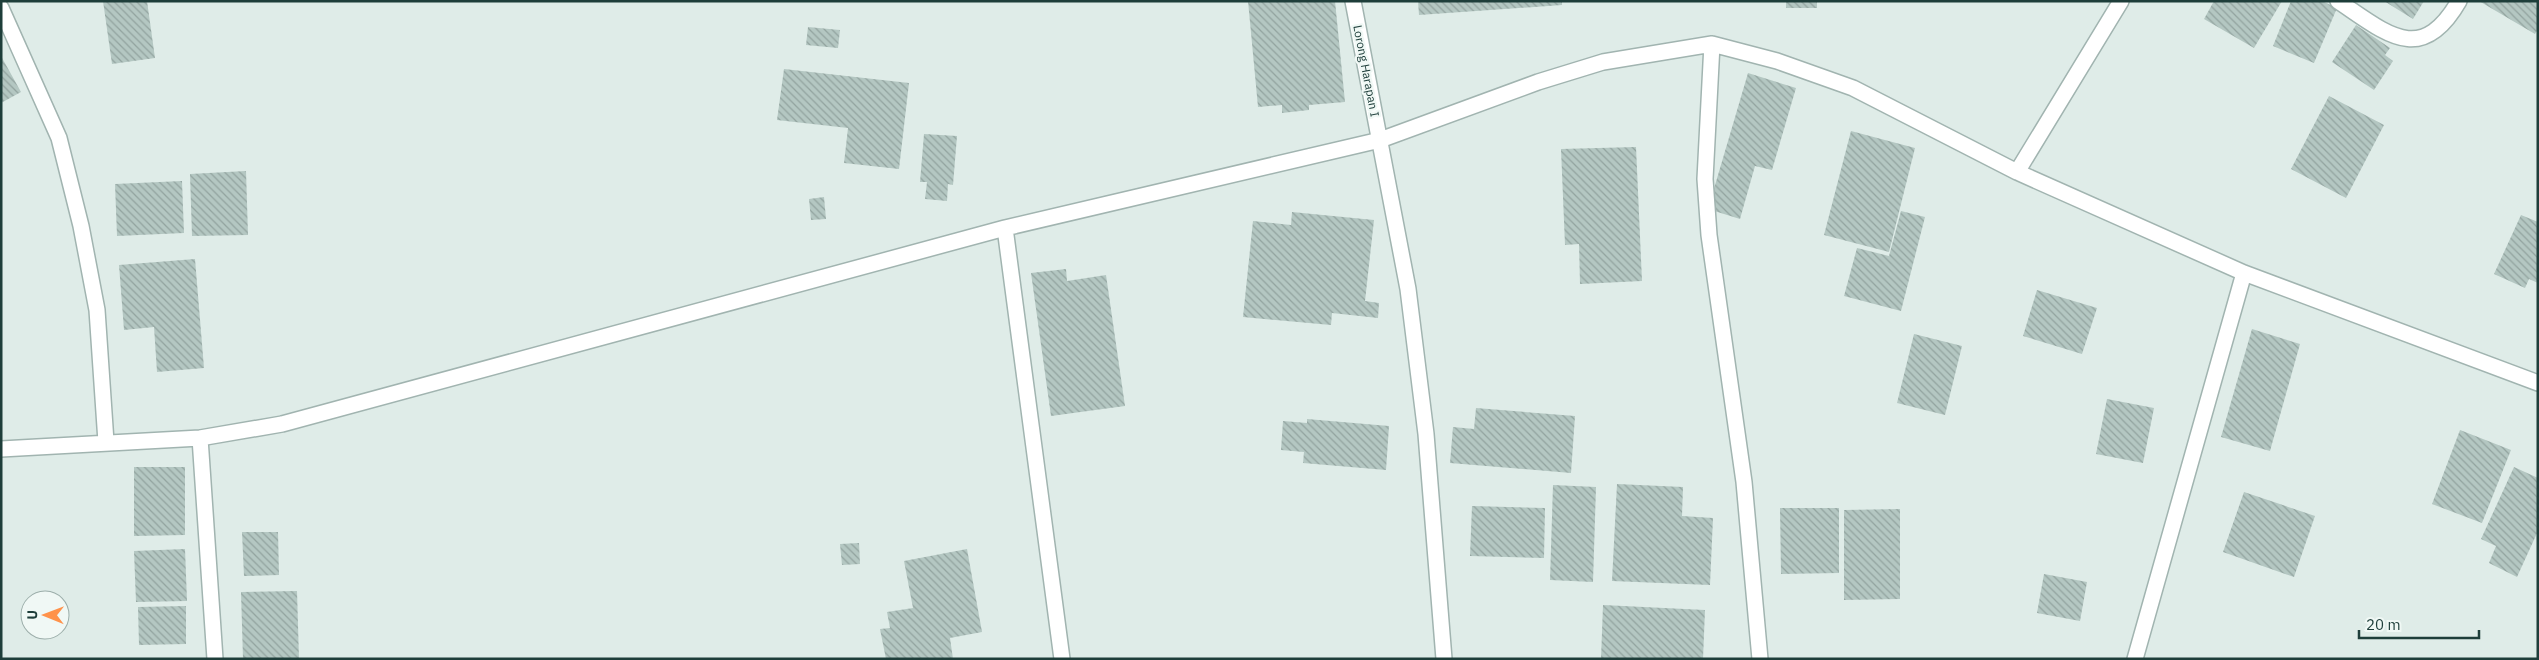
<svg xmlns="http://www.w3.org/2000/svg" width="2539" height="660" font-family="'IBM Plex Sans',sans-serif">
<style>
.building{fill:url(#building-back-hatch)}
.lines{fill:none;stroke-linecap:round;stroke-linejoin:round}
.minor-casing{stroke:#a1b4b0;stroke-width:18}
.minor{stroke:#fff;stroke-width:15}
.labels{text-anchor:middle;stroke-width:4.5;stroke-linejoin:round;paint-order:stroke}
.street-label{font-size:12px;fill:#1e3e3a;stroke:#f0f8f5}
</style>
<defs>
<pattern id="building-back-hatch" width="6" height="6" patternUnits="userSpaceOnUse" patternTransform="scale(1.25)"><rect width="6" height="6" fill="#b4c7c2"/><path d="M-1 5l2 2M0 0l6 6M5-1l2 2" fill="none" stroke="#92a39f"/></pattern>
</defs>
<rect width="100%" height="100%" fill="#dfece8"/>
<path class="building" d="M103,1H147L155,58L112,64Z
M1248,1H1335L1345,102L1309,105V110L1282,113V105L1258,107Z
M1418,1H1562V5L1419,15Z
M1786,1H1817V8H1786Z
M2214,1H2282L2254,48L2204,19Z
M2291,1H2322L2337,8L2314,63L2273,46Z
M2384,1H2424L2413,19Z
M2479,1H2538V29L2535,34Z
M2356,25L2390,48L2385,55L2393,61L2374,90L2332,62Z
M808,27L840,30L838,48L806,45Z
M1,56L21,92L1,103Z
M784,69L909,83L899,169L844,163L848,128L777,120Z
M1748,73L1796,88L1772,170L1755,166L1740,219L1708,209Z
M2329,96L2384,125L2346,198L2291,169Z
M1851,131L1915,148L1889,252L1824,235Z
M924,134L957,136L953,185L948,184L947,201L925,199L927,182H920Z
M1636,147L1642,281L1580,284L1579,244L1565,245L1561,149Z
M246,171L248,235L192,236L190,174Z
M182,181L184,233L117,236L115,184Z
M824,197L826,219L811,220L809,199Z
M1901,211L1925,217L1901,311L1844,296L1857,248L1889,256Z
M1292,212L1374,220L1365,301L1379,303L1378,318L1332,313L1331,325L1243,317L1253,221L1291,225Z
M2521,215L2538,222V283L2529,279L2525,288L2494,274Z
M195,259L204,368L157,372L154,327L124,330L119,265Z
M1066,269L1067,281L1106,275L1125,406L1051,416L1031,273Z
M2037,290L2097,308L2082,354L2023,336Z
M2252,329L2300,344L2270,451L2221,437Z
M1914,334L1962,346L1945,415L1897,403Z
M2107,399L2154,408L2143,463L2096,454Z
M1476,408L1575,416L1571,473L1450,463L1453,427L1474,429Z
M1307,419L1389,426L1386,470L1303,463L1304,452L1281,450L1283,421L1307,423Z
M2460,430L2511,450L2482,523L2432,504Z
M134,467H185V535L134,536Z
M2514,467L2538,478V531L2517,577L2489,563L2496,546L2481,539Z
M1617,484L1683,487L1682,516L1713,518L1710,585L1612,581Z
M1553,485L1596,487L1593,582L1550,580Z
M2244,492L2315,516L2294,577L2223,552Z
M1472,506L1545,508L1544,558L1470,556Z
M1780,508H1839V573L1781,574Z
M1900,509V599L1844,600V510Z
M242,532H278L279,575L244,576Z
M859,543L860,564L842,565L840,544Z
M185,549L187,601L136,602L134,551Z
M967,549L982,632L950,638L953,659H886L880,629L890,628L887,612L913,608L904,561Z
M2044,574L2087,582L2080,621L2037,613Z
M297,591L299,659H243L241,592Z
M1603,605L1705,610L1703,659H1601Z
M186,606V644L139,645L138,607Z"/>
<g class="lines">
<g class="minor-casing">
<path id="minor" d="M1353,1L1408,289L1426,434L1444,659
M2338,1C2386,33 2421,67 2459,1
M1,8L59,138L81,226L97,310L106,442
M1712,44L1705,179L1709,235L1744,482L1760,659
M2017,172L2121,1
M1005,228L1062,659
M200,438L215,659
M1,449L200,438L282,424L1005,228L1380,140L1538,82L1603,62L1712,44L1777,61L1853,88L2017,172L2244,273L2538,383
M2135,659L2244,273"/>
</g>
<use href="#minor" class="minor"/>
</g>
<g class="labels">
<g class="street-label">
<text transform="translate(1366 71) rotate(79)" y="4">Lorong Harapan I</text>
</g>
</g>
<rect width="2539" height="660" fill="none" stroke="#1e3e3a" stroke-width="5"/>
<g transform="translate(45 615) rotate(271)"><circle r="24" fill="#f0f8f5" stroke="#9caeaa"/>
<path d="M0-4L9 19L0 12L-9 19Z" fill="#ff924a"/>
<text y="-8" font-size="14" font-weight="bold" text-anchor="middle" fill="#1e3e3a">U</text>
</g>
<path d="M2359 630v8h120v-8" fill="none" stroke="#1e3e3a" stroke-width="2.5"/>
<text x="2366" y="630" font-size="15" fill="#1e3e3a" stroke="#f0f8f5" stroke-width="4" paint-order="stroke">20 m</text>
</svg>
